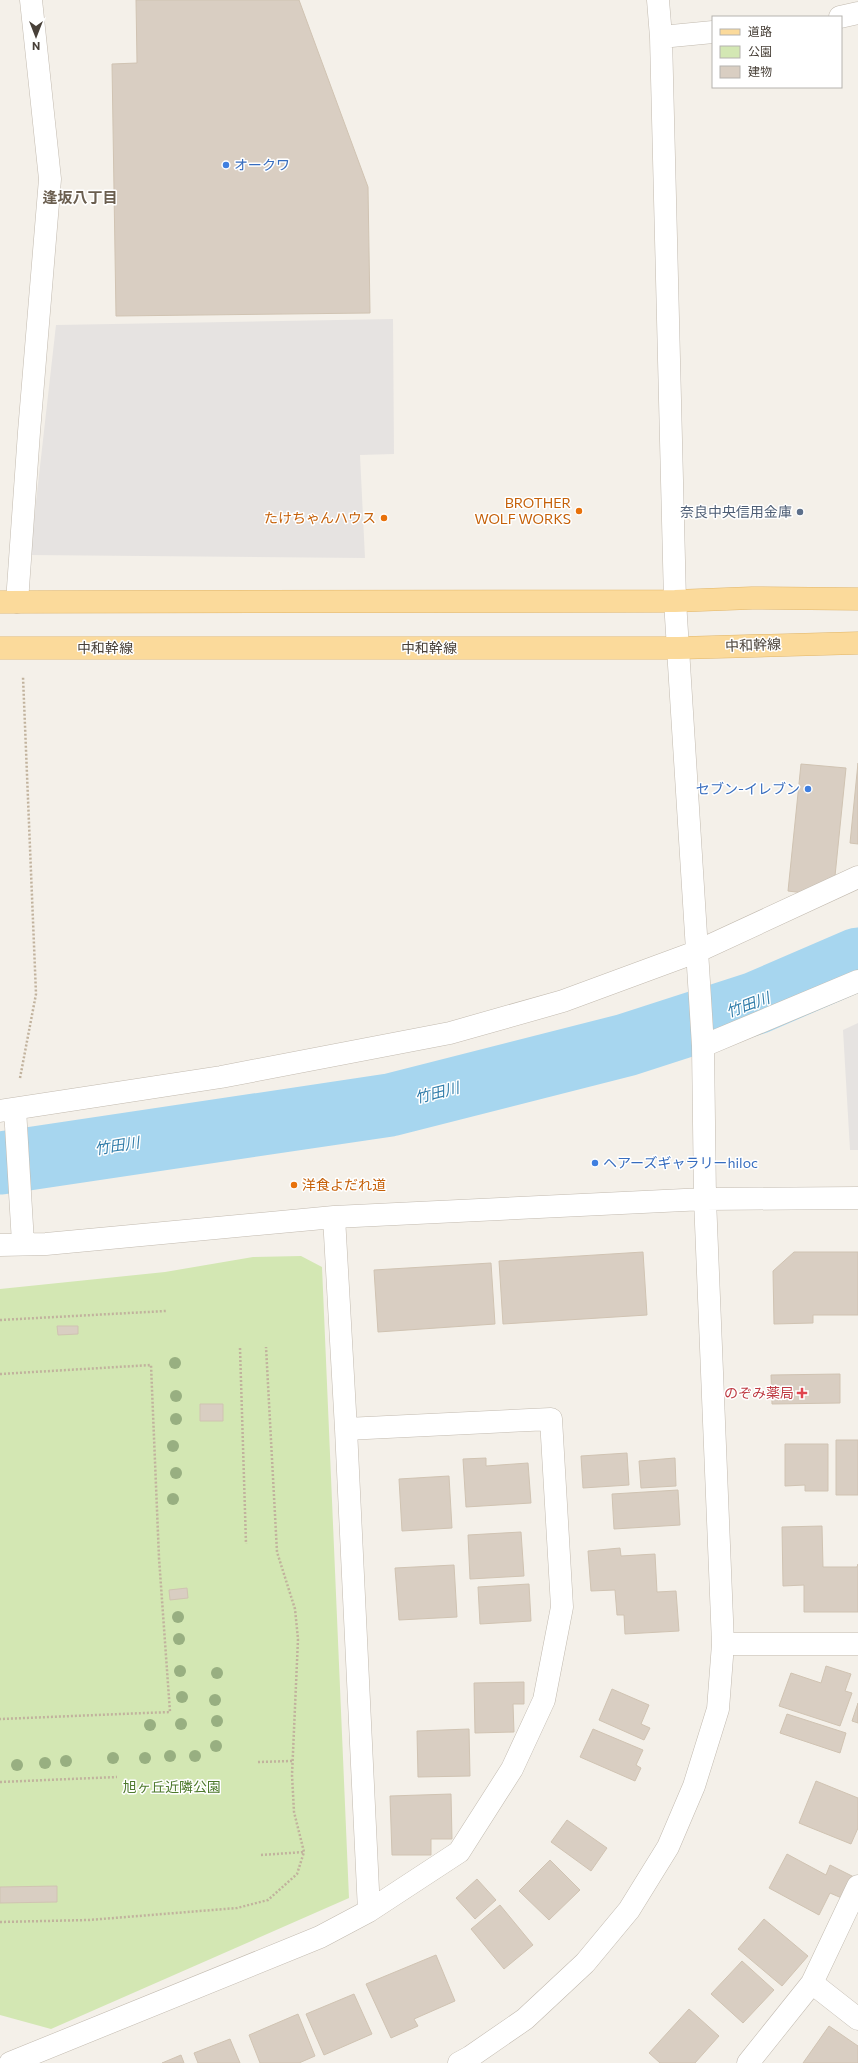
<svg xmlns="http://www.w3.org/2000/svg" width="858" height="2063" font-family="Commissioner,'Noto Sans JP',sans-serif">
<style>
.green{fill:#d3e7b3}
.parking{fill:#e6e3e1}
.lines{fill:none;stroke-linecap:round;stroke-linejoin:round}
.river{stroke:#a7d6ef;stroke-width:63}
.building{fill:#d9cec2;stroke:#d0c3b2}
.minor-casing{stroke:#c2baaf;stroke-width:23}
.major-casing{stroke:#e1b66a;stroke-width:23}
.path{stroke:#c1b29d;stroke-width:2.5;stroke-dasharray:2 2;stroke-linecap:butt}
.minor{stroke:#fff;stroke-width:22}
.major{stroke:#fbda9b;stroke-width:22}
.tree{fill:#98af81}
.shop-dot{fill:#3f7fe0;stroke:#fff;stroke-width:1.5}
.food-dot{fill:#e8710a;stroke:#fff;stroke-width:1.5}
.service-dot{fill:#5c6f8a;stroke:#fff;stroke-width:1.5}
.health-dot{fill:#e0444e;stroke:#fff;stroke-width:1.5}
.labels{text-anchor:middle;stroke-width:3;stroke-linejoin:round;paint-order:stroke}
.shop-label{font-size:14px;fill:#366cbe;stroke:#fff;text-anchor:start}
.food-label{font-size:14px;fill:#c56008;stroke:#fff;text-anchor:end}
.service-label{font-size:14px;fill:#4e5e75;stroke:#fff;text-anchor:end}
.street-label{font-size:14px;fill:#484038;stroke:#fff}
.health-label{font-size:14px;fill:#be3a42;stroke:#fff;text-anchor:end}
.park-label{font-size:14px;fill:#4d792c;stroke:#fff}
.neighbourhood-label{font-size:15px;font-weight:bold;fill:#6a5e4f;stroke:#fff}
.water-label{font-size:15px;font-style:italic;fill:#317daa;stroke:#fff}
</style>
<rect width="100%" height="100%" fill="#f4f0e9"/>
<path class="green" d="M301,1256L322,1267L349,1898L51,2029L0,2015V1289L165,1272L253,1257Z"/>
<path class="parking" d="M393,319L394,454L360,455L365,558L30,555L56,325Z
M858,1023V1150H850L843,1030Z"/>
<g class="lines">
<path class="river" d="M0,1163L390,1105L626,1045L756,1003L858,959"/>
</g>
<path class="building" d="M136,0H299L368,187L370,313L116,316L112,64L137,63Z
M858,763V844L850,843Z
M801,764L846,768L835,876L804,893L788,891Z
M643,1252L647,1315L503,1324L499,1261Z
M794,1252H858V1315H813V1323L774,1324L773,1271Z
M491,1263L495,1324L378,1332L374,1270Z
M57,1326H78V1334L58,1335Z
M840,1374V1403L772,1404L771,1375Z
M200,1404H223V1421H200Z
M836,1440H858V1495H836Z
M785,1444H828V1491H805V1485L785,1486Z
M627,1453L629,1485L583,1488L581,1456Z
M486,1458V1466L528,1463L531,1503L466,1507L463,1459Z
M675,1458L676,1486L641,1488L639,1461Z
M449,1476L452,1528L402,1531L399,1479Z
M678,1490L680,1525L614,1529L612,1494Z
M822,1526L823,1567H857L858,1564V1612H804V1585L783,1586L782,1527Z
M521,1532L524,1576L470,1579L468,1535Z
M620,1548L621,1556L655,1554L657,1592L676,1591L679,1631L625,1634L624,1615H617L615,1590L591,1591L588,1551Z
M454,1565L457,1617L399,1620L395,1568Z
M529,1584L531,1621L480,1624L478,1587Z
M187,1588L188,1598L170,1600L169,1590Z
M826,1666L851,1674L845,1691L852,1693L840,1726L779,1706L791,1673L821,1683Z
M524,1682V1704H513L514,1732L475,1733L474,1683Z
M612,1689L649,1705L641,1724L650,1728L644,1740L599,1720Z
M858,1703V1723L852,1721Z
M787,1714L846,1733L840,1753L780,1733Z
M469,1729L470,1776L418,1777L417,1731Z
M593,1729L643,1750L636,1765L641,1768L635,1781L580,1757Z
M816,1781L858,1798V1828L851,1844L799,1823Z
M451,1794L452,1839H431V1855H392L390,1796Z
M567,1820L607,1848L591,1871L551,1842Z
M787,1854L826,1875L830,1865L854,1877L844,1899L830,1893L819,1915L769,1888Z
M550,1860L580,1890L549,1920L519,1891Z
M477,1879L496,1900L475,1919L456,1898Z
M57,1886V1902L0,1903V1887Z
M500,1905L533,1945L504,1969L471,1929Z
M764,1919L808,1956L782,1986L738,1949Z
M436,1955L455,2001L414,2019L418,2026L391,2038L366,1984Z
M742,1961L774,1990L743,2023L711,1994Z
M354,1994L372,2034L324,2055L306,2014Z
M689,2009L719,2036L695,2063H660L649,2053Z
M298,2014L315,2056L299,2063H260L249,2035Z
M829,2026L858,2046V2063H803Z
M230,2039L240,2063H198L194,2053Z
M181,2055L184,2063H162Z"/>
<g class="lines">
<g class="minor-casing">
<path id="minor" d="M840,17L858,13
M661,37L713,32
M17,602L29,432L50,179L31,0
M703,1046L858,981
M15,1109L23,1243
M0,1111L221,1077L450,1033L563,1001L696,952L858,877
M334,1217L346,1429L369,1911
M0,1245L46,1244L334,1217L705,1199L858,1198
M723,1644H858
M812,1983L858,2019
M10,2063L320,1937L369,1911L459,1852L512,1769L544,1700L562,1607L551,1419L346,1429
M459,2063L470,2057L525,2019L585,1963L629,1910L668,1847L694,1786L718,1709L723,1644L705,1199L703,1046L675,601L661,37L658,0
M748,2063L812,1983L858,1886"/>
</g>
<g class="major-casing">
<path id="major" d="M0,602L675,601L752,598L858,599
M0,648H679L858,643"/>
</g>
<path class="path" d="M20,1078L36,994L23,677
M0,1320L166,1311
M240,1348L246,1544
M0,1374L151,1365L159,1558L170,1712L0,1719
M258,1762L292,1761
M0,1782L117,1777
M261,1855L304,1852
M0,1922L89,1920L237,1908L268,1900L297,1874L304,1852L294,1812L292,1775L298,1639L295,1609L277,1552L266,1347"/>
<use href="#minor" class="minor"/>
<use href="#major" class="major"/>
</g>
<g class="tree">
<circle cx="175" cy="1363" r="6"/>
<circle cx="176" cy="1396" r="6"/>
<circle cx="176" cy="1419" r="6"/>
<circle cx="173" cy="1446" r="6"/>
<circle cx="176" cy="1473" r="6"/>
<circle cx="173" cy="1499" r="6"/>
<circle cx="178" cy="1617" r="6"/>
<circle cx="179" cy="1639" r="6"/>
<circle cx="180" cy="1671" r="6"/>
<circle cx="217" cy="1673" r="6"/>
<circle cx="182" cy="1697" r="6"/>
<circle cx="215" cy="1700" r="6"/>
<circle cx="217" cy="1721" r="6"/>
<circle cx="181" cy="1724" r="6"/>
<circle cx="150" cy="1725" r="6"/>
<circle cx="216" cy="1746" r="6"/>
<circle cx="170" cy="1756" r="6"/>
<circle cx="195" cy="1756" r="6"/>
<circle cx="113" cy="1758" r="6"/>
<circle cx="145" cy="1758" r="6"/>
<circle cx="66" cy="1761" r="6"/>
<circle cx="45" cy="1763" r="6"/>
<circle cx="17" cy="1765" r="6"/>
</g>
<g class="shop-dot">
<circle cx="226" cy="165" r="4"/>
<circle cx="808" cy="789" r="4"/>
<circle cx="595" cy="1163" r="4"/>
</g>
<g class="food-dot">
<circle cx="579" cy="511" r="4"/>
<circle cx="384" cy="518" r="4"/>
<circle cx="294" cy="1185" r="4"/>
</g>
<circle class="service-dot" cx="800" cy="512" r="4"/>
<path class="health-dot" d="M800 1387h4v4h4v4h-4v4h-4v-4h-4v-4h4z"/>
<g class="labels">
<g class="shop-label">
<text x="234" y="170">オークワ</text>
<text x="800" y="794" text-anchor="end">セブン-イレブン</text>
<text x="603" y="1168">ヘアーズギャラリーhiloc</text>
</g>
<g class="food-label">
<text x="571" y="508">BROTHER<tspan x="571" dy="16">WOLF WORKS</tspan></text>
<text x="376" y="523">たけちゃんハウス</text>
<text x="302" y="1190" text-anchor="start">洋食よだれ道</text>
</g>
<g class="service-label">
<text x="792" y="517">奈良中央信用金庫</text>
</g>
<g class="street-label">
<text transform="translate(753 645) rotate(-2)" y="5">中和幹線</text>
<text x="105" y="653">中和幹線</text>
<text x="429" y="653">中和幹線</text>
</g>
<g class="health-label">
<text x="794" y="1398">のぞみ薬局</text>
</g>
<g class="park-label">
<text x="172" y="1792">旭ヶ丘近隣公園</text>
</g>
<g class="neighbourhood-label">
<text x="80" y="203">逢坂八丁目</text>
</g>
<g class="water-label">
<text transform="translate(748 1005) rotate(-20)" y="5">竹田川</text>
<text transform="translate(437 1093) rotate(-14)" y="5">竹田川</text>
<text transform="translate(117 1146) rotate(-9)" y="5">竹田川</text>
</g>
</g>
<rect x="712" y="16" width="130" height="72" fill="#ffffff" stroke="#b6b3af"/>
<rect x="720" y="29" width="20" height="6" fill="#fbda9b" stroke="#b6b3af"/>
<text x="748" y="36" font-size="12" fill="#484038">道路</text>
<rect x="720" y="46" width="20" height="12" fill="#d3e7b3" stroke="#b6b3af"/>
<text x="748" y="56" font-size="12" fill="#484038">公園</text>
<rect x="720" y="66" width="20" height="12" fill="#d9cec2" stroke="#b6b3af"/>
<text x="748" y="76" font-size="12" fill="#484038">建物</text>
<g transform="translate(36 36) rotate(180)" stroke="#ffffff" stroke-width="3" paint-order="stroke">
<path d="M0-3L7 15L0 10L-7 15Z" fill="#484038"/>
<text y="-6" font-size="11" font-weight="bold" text-anchor="middle" fill="#484038">N</text>
</g>
</svg>
